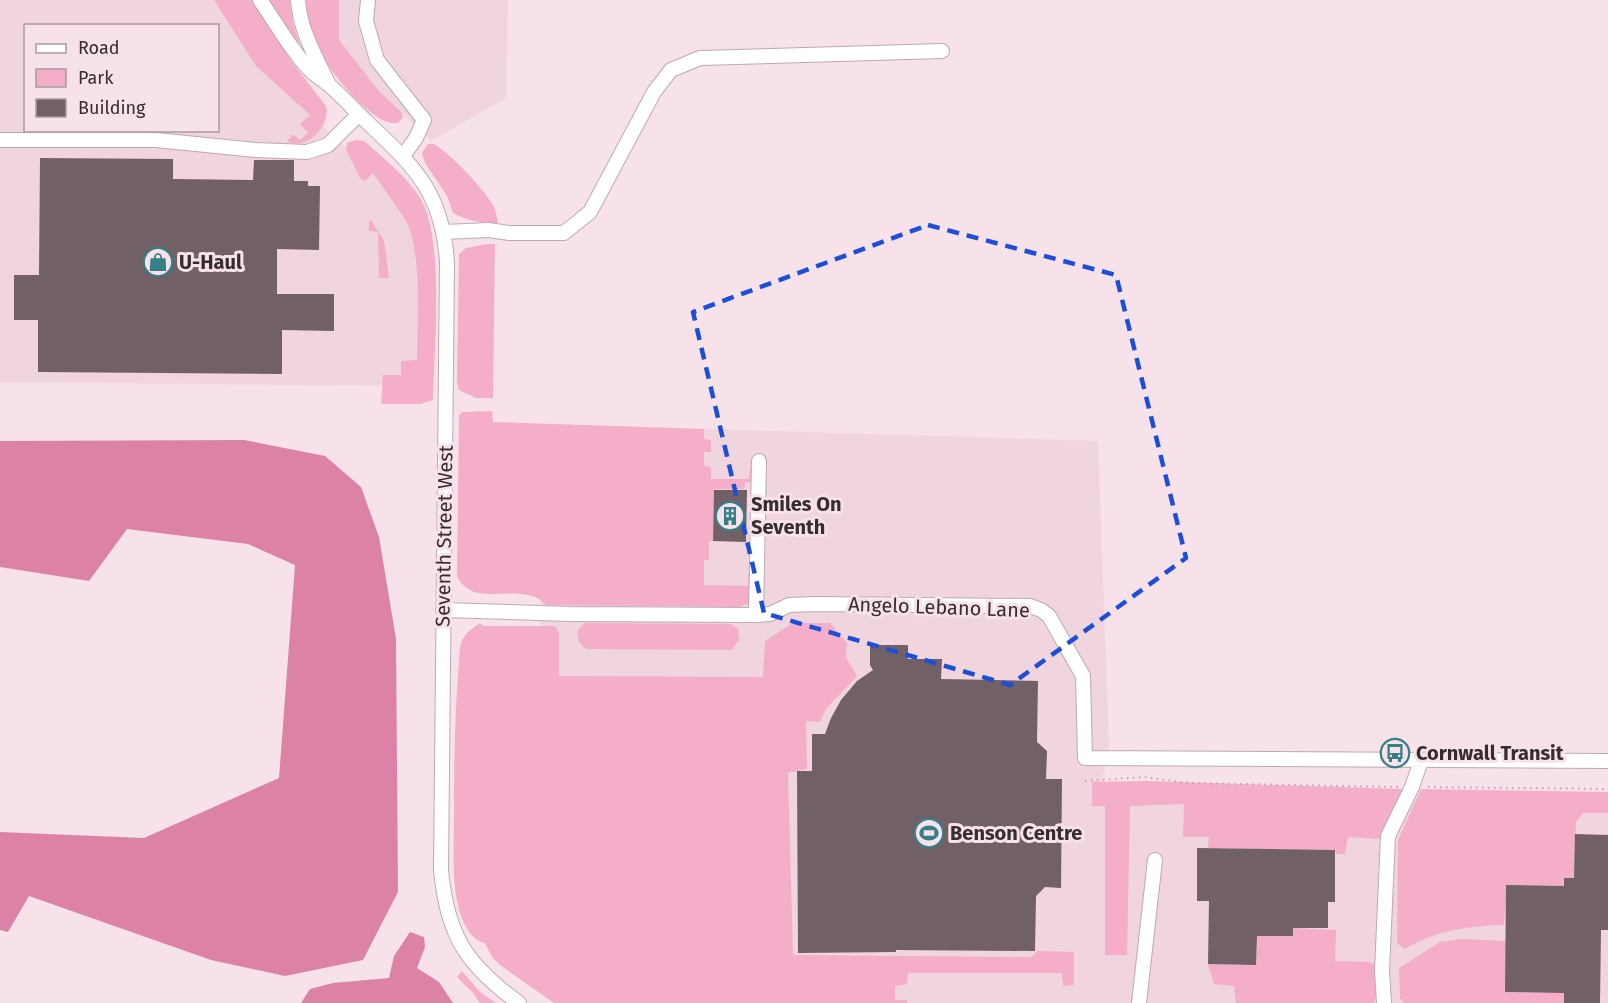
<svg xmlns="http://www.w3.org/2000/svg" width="1608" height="1003" font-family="'Fira Sans',sans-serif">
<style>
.built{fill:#f0d4de;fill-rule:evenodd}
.green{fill:#f4aec9}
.forest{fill:#dc82a7}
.building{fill:#716066}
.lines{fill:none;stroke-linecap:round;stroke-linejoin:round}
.minor-casing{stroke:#bdaab1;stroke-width:16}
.path{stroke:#b6a5ac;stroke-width:2;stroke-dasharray:1.5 4.5;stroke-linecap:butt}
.minor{stroke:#fff;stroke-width:14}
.marked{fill:none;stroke:#1d4ed8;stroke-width:4.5;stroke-dasharray:12 8;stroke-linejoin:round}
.labels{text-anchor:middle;stroke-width:6;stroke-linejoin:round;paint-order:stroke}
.poi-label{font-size:20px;font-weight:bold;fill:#352d30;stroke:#f7e2ea;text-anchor:start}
.street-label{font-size:20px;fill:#352d30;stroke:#f7e2ea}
</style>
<rect width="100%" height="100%" fill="#f7e2ea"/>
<path class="built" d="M0,0H216L256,65L415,211L425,386L0,382ZM26,26H218V130H26Z
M339,0H508L506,98L431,141L379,91L339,40Z
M545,424L1098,441L1109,746L1102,782L1608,795V1003H604L539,690Z"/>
<path class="green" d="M214,0H252L292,62L326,106C331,126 307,151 287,141L292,135H294L300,140L308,133L300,124L310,115L256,66Z
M269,0H290L293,23L301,48L284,26Z
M305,0H339V40L379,91L401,112L403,117L398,123C373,128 326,67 316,46C309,31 307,15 305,0Z
M356,140L364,141L369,145C387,162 411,180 423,203C444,247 434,348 433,400L420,404H381L383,375H401V361L417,360C417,323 423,251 405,219L373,173L365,181L360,178L346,149L347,143Z
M428,144H434C453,156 481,186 493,205C496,210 497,218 498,223C482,223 468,221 453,213L447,196L425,163L422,153Z
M371,220L384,241L389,276L388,278H379L378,232L369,231V222Z
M487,244H495L493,398H476L459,390L457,382L459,254L466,248Z
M492,411L493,422L704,429V439L711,440V452H704V466L711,467V479H749L750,467L752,469L753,482H745L744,489H714L713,541H709V560H704V585L748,586V574L751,576L749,603L739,607L546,605C542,602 539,598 534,597C510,586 471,607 457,576L459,415L462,412Z
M480,623L484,626H555L559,633V676L763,677L765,641L793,623H830L847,643L846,657L857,676L826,709L820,722L806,721L807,769L788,773L793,955L1032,957L1037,951L1074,952V985L1063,986L1062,973H908L907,984L895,986V1000H907V1003H554L500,965L492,957L485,943C472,941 464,925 460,913C451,882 454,849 454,817C454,761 455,704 460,648C462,635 470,630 480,623Z
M585,623L731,624L738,629L739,640L732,650L588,649C579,646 577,639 578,630Z
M1147,781L1401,789L1404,791L1386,829L1379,839L1348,837L1345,854H1336L1335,850L1208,848L1209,837H1183L1184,804L1130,806L1127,955H1105V806H1092V782Z
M1421,789L1608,792V813H1582L1581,816L1576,822L1574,878H1563L1564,886L1507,885L1504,925C1469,926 1436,930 1405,949L1397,943L1398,840Z
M1293,928L1336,930L1335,961L1369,962L1380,967V985L1374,1003H1236L1234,986L1214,984L1208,964L1256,965L1257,936Z
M1462,939L1506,941L1505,992L1564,993V1003H1404L1400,998L1399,968L1440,942Z
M462,971L480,992L496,1003H480L473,993L457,977Z"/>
<path class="forest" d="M244,440L325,456L361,487L379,537L396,639L398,892L363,960L285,976L211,960L29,896L8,932L0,930V832L144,838L279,778L295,565L248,544L127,529L89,581L0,567V441Z
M410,932L424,937L425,947L417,968L439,982L453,1003H301L310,989L333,983L389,978L394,956Z"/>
<path class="building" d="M40,158L173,159V179L253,180L254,160H294V181H308V186H320L319,250L277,249V294H334V331L282,330V374L38,372V320H14V275H39Z
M714,490H747L746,542L713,541Z
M870,645H908V659H942L941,679L1038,681L1037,742L1047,751L1046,779H1062L1061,888L1045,887L1036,896L1035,951L896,950V952L798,953L797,771H812V734H825L831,718L841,700L857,681L873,670L870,665Z
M1575,834L1608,835V930H1601L1600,1003H1564V993L1505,992L1506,885L1564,886V878H1574Z
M1197,848L1335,850V902H1328V928H1293V936H1257L1256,965L1208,964L1209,901H1197Z"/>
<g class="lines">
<g class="minor-casing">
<path id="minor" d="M260,0C276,23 289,47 308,68C314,75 322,79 329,85C343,97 355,111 369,124C416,168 443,194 447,263L441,870C447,935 466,965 519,1003
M298,0C300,31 315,55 328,83
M368,0L366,21L377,60L424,120L416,138L403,156
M0,140H156L256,150L307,152L328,145L359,114
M444,232L488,230L510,233H564L590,212L654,92L671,70L700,58L942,51
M443,610L570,614L756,615L770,614L789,605L815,604L1030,606L1041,610L1049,616L1083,676L1085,758L1608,761
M756,615L759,461
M1139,1003L1155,860
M1384,1003L1382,971L1388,836L1412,787L1421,761"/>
</g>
<path class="path" d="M1085,781L1144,777L1188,783L1398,787
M1428,787L1608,789"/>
<use href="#minor" class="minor"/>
</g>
<path class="marked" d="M928,225L1116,275L1186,558L1010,685L764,613L693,312Z"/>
<defs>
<g id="shop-ring" transform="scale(1.5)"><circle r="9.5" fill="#f7e2ea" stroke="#377f86" stroke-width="1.5"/><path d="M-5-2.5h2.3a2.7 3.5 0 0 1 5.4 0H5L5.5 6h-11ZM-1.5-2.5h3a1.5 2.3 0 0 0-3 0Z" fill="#377f86"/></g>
<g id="building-ring" transform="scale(1.5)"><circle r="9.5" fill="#f7e2ea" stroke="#377f86" stroke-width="1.5"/><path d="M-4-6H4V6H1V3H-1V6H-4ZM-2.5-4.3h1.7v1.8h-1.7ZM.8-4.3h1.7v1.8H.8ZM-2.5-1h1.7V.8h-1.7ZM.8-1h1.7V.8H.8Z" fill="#377f86"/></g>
<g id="bus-ring" transform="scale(1.5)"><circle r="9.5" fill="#f7e2ea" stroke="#377f86" stroke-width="1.5"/><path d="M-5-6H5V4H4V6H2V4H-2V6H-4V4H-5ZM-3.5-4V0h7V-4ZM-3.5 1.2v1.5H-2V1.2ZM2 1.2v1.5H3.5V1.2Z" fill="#377f86"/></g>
<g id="stadium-ring" transform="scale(1.5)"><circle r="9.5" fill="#f7e2ea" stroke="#377f86" stroke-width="1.5"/><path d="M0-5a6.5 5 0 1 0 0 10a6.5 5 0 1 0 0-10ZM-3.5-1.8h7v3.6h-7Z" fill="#377f86"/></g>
</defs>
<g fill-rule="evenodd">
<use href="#shop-ring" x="158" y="262"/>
<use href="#building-ring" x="730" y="516"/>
<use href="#bus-ring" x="1395" y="753"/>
<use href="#stadium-ring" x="929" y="833"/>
</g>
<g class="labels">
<g class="poi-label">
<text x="179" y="269">U-Haul</text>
<text x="751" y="511">Smiles On<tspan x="751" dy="23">Seventh</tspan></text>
<text x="1416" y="760">Cornwall Transit</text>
<text x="950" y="840">Benson Centre</text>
</g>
<g class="street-label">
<text transform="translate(444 536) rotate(-89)" y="7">Seventh Street West</text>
<text transform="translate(939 607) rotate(2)" y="7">Angelo Lebano Lane</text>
</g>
</g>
<rect x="24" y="24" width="195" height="108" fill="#f7e2ea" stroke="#a99aa0" stroke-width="1.5"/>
<rect x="36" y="44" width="30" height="9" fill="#ffffff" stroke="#a99aa0" stroke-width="1.5"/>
<text x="78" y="54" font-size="18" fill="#352d30">Road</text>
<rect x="36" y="69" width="30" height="18" fill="#f4aec9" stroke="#a99aa0" stroke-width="1.5"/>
<text x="78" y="84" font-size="18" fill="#352d30">Park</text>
<rect x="36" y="99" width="30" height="18" fill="#716066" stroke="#a99aa0" stroke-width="1.5"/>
<text x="78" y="114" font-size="18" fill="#352d30">Building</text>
</svg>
